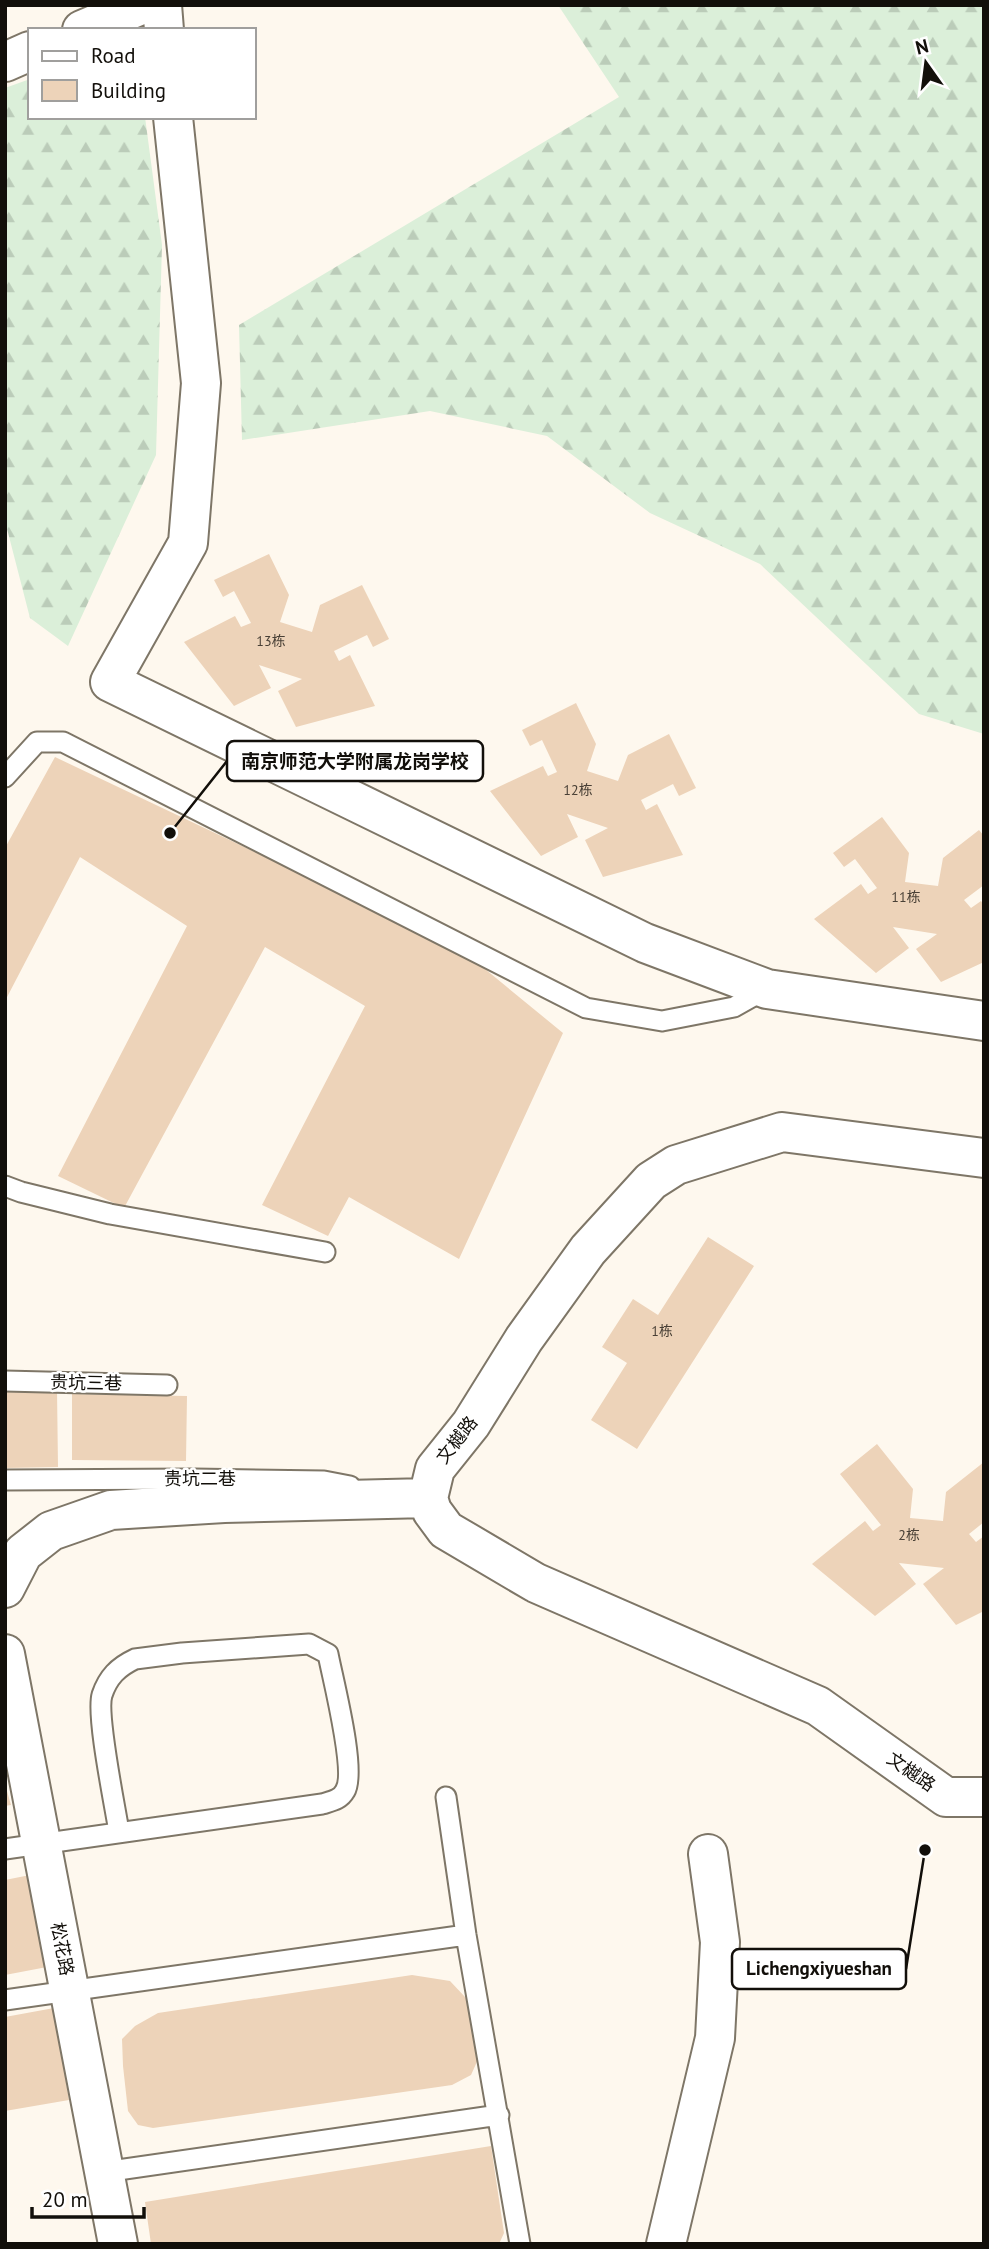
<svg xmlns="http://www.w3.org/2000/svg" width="989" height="2249" font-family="'PT Sans','Noto Sans SC',sans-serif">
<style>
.forest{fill:url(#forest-firs)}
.building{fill:#edd3b9}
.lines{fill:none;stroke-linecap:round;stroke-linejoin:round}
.service-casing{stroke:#7e7667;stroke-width:23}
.minor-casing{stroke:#7e7667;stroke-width:42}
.service{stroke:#fff;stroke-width:19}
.minor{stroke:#fff;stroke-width:38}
.labels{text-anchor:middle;stroke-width:5;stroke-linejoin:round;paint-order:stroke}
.number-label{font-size:14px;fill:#494036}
.street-label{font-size:18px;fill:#120f0a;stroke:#fff}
.leader{fill:none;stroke:#120f0a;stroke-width:2.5}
.callout-dot{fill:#120f0a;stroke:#fff;stroke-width:2.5}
.callout{fill:#fff;stroke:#120f0a;stroke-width:2.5}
.callout-label{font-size:19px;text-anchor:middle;font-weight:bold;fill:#120f0a}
</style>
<defs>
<pattern id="forest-firs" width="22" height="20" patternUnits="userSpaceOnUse" patternTransform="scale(1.75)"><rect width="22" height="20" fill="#dbefd9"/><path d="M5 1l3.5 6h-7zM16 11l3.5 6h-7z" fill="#bbccb9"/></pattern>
</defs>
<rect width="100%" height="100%" fill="#fef8ee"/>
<path class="forest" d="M558,5H984V734L919,714L760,564L650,513L547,436L430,411L242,440L239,325L619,97Z
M30,79V117H145L162,245L156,455L68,646L30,618L5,521V88Z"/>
<path class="building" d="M269,554L289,595L280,622L312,632L320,605L362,585L389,639L373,647L367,635L334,651L339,661L350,655L375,706L296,727L278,691L302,679L259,665L271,688L234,706L184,642L235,616L241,627L251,623L234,591L223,597L214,580Z
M576,703L596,744L587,771L618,781L628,755L669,734L696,788L679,796L673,784L641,800L646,810L657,804L683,855L603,877L585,840L608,828L567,814L578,837L541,856L490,791L543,766L548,776L557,772L542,740L530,746L522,730Z
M55,757L463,951L563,1033L459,1259L349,1197L328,1236L262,1205L365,1006L265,947L124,1208L58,1176L187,926L80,857L5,1001V848Z
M882,817L909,853L905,882L938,886L943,858L979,830L984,836V885L964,900L971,908L981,901L984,905V962L941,982L916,949L937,934L893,927L909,948L876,973L814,919L861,884L868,894L877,888L855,859L844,867L833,853Z
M708,1237L754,1266L637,1449L591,1420L627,1363L602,1347L633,1299L658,1315Z
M57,1390L58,1467L5,1468V1391Z
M72,1394L187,1396L186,1461L72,1460Z
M877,1444L913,1489L910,1518L943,1521L946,1492L984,1462V1522L969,1534L976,1542L984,1536V1611L956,1625L923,1584L944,1568L899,1563L916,1584L875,1616L812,1564L865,1521L873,1531L881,1525L840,1474Z
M5,1784L11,1805L5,1806Z
M30,1875L47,1967L5,1975V1880Z
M412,1975L450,1981L466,1998L473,2018L480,2055L471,2075L452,2085L153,2128L138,2125L128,2111L123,2066L122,2039L135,2026L158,2013Z
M54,2008L69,2100L5,2111V2017Z
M491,2146L504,2233L499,2244H151L145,2202Z"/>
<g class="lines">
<g class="service-casing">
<path id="service" d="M5,777L37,742H63L586,1008L662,1021L734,1007L766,989
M5,1186L21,1192L110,1214L325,1252
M5,1381L167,1385
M5,1480L194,1479L324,1481L350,1486
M446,1797L466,1935L520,2244
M5,1849L322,1804C332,1801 340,1800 345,1791C357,1772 333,1680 328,1654L309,1644L182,1653L135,1659C118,1667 108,1677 102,1695C96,1715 115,1806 119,1832
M5,2000L466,1935
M104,2172L499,2115"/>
</g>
<g class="minor-casing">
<path id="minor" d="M162,5L164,30
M82,30L141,5
M5,62L30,51
M173,117L201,383L188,543L110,682L645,943L767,989L984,1021
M984,1158L782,1132L676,1165L651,1181L588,1250L524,1339L471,1424L435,1469L428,1498L432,1511L446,1530L536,1583L818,1706L946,1797H984
M5,1588L23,1553L51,1531L111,1510L224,1503L428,1498
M5,1654L118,2244
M666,2244L715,2038L720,1942L708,1854"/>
</g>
<use href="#service" class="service"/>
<use href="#minor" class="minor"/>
</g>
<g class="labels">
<g class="number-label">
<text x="271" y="646">13栋</text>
<text x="578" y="795">12栋</text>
<text x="906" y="902">11栋</text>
<text x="662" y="1336">1栋</text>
<text x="909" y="1540">2栋</text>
</g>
<g class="street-label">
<text transform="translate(86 1383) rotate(1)" y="6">贵坑三巷</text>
<text transform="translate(457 1440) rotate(-52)" y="6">文樾路</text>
<text x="200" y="1485">贵坑二巷</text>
<text transform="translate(911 1772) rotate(35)" y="6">文樾路</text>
<text transform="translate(62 1949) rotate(79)" y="6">松花路</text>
</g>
</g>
<path class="leader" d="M170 833L227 761M925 1850L906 1969"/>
<g class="callout-dot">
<circle cx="170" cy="833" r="7"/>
<circle cx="925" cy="1850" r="7"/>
</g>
<g class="callout">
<rect x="227" y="741" width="256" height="40" rx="7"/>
<rect x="732" y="1949" width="174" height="40" rx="7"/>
</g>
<g class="callout-label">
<text x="355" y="768">南京师范大学附属龙岗学校</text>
<text x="819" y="1975">Lichengxiyueshan</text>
</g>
<rect width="989" height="2249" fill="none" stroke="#120f0a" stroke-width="14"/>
<rect x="28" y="28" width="228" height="91" fill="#ffffff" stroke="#a09f9d" stroke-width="2"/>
<rect x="42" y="51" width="35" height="10" fill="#ffffff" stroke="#a09f9d" stroke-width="2"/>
<text x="91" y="63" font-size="21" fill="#120f0a">Road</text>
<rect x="42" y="80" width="35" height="21" fill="#edd3b9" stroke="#a09f9d" stroke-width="2"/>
<text x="91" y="98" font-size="21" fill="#120f0a">Building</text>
<g transform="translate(926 63) rotate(346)" stroke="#ffffff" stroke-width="5" paint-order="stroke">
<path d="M0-5L12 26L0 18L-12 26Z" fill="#120f0a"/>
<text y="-10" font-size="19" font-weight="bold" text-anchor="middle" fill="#120f0a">N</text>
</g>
<path d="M32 2207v10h112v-10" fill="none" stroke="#120f0a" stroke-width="3.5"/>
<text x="42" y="2207" font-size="21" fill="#120f0a" stroke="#ffffff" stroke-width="5" paint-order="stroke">20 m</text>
</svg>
